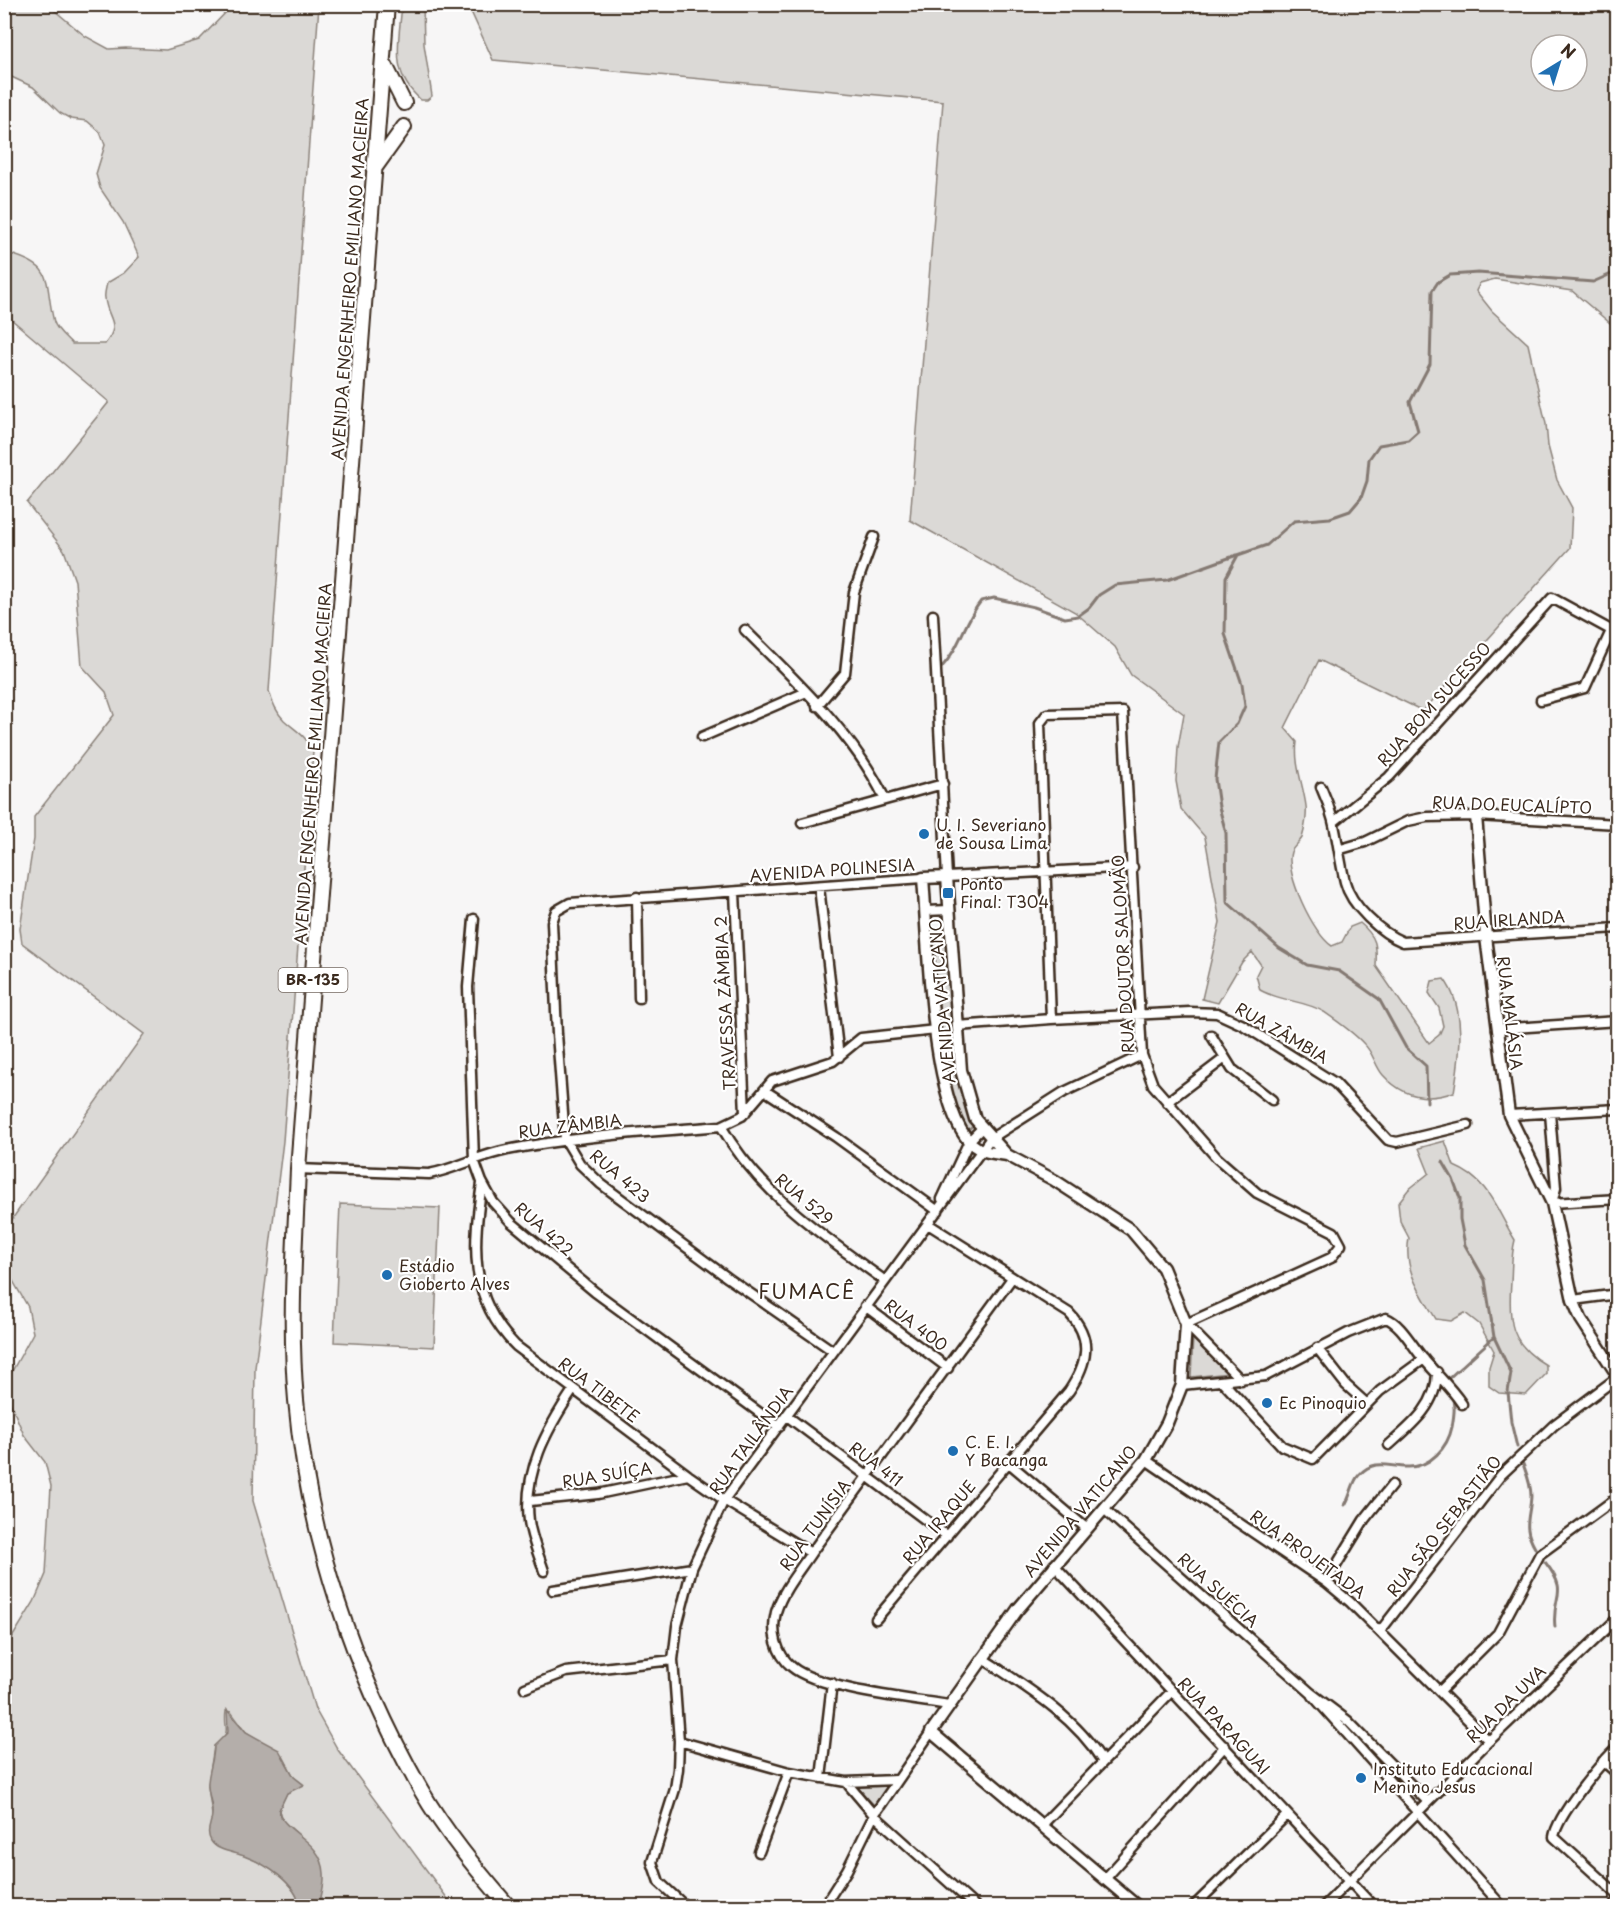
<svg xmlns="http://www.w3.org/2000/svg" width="1622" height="1911" font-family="'Playpen Sans',sans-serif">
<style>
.green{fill:#dbd9d6;stroke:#8b827a;stroke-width:1.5;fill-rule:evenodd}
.water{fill:#b4aeaa;stroke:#847972;stroke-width:1.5}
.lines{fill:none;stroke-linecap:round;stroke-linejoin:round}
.stream{stroke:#847972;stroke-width:3}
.minor-casing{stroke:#3b2a1e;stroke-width:13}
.tertiary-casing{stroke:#3b2a1e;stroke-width:15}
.secondary-casing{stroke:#3b2a1e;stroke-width:16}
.trunk-casing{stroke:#3b2a1e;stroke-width:18}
.minor{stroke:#fff;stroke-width:8}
.tertiary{stroke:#fff;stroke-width:10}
.secondary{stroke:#fff;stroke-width:12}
.trunk{stroke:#fff;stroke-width:14}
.poi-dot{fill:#1f6fb2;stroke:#fff;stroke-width:2}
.labels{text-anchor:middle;stroke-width:4.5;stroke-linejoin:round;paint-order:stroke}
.shield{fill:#fff;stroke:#766a62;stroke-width:1.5}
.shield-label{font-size:15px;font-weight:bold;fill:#3b2a1e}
.street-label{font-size:16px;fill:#3b2a1e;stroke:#fff}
.poi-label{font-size:16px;fill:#3b2a1e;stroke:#fff;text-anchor:start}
.quarter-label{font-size:20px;letter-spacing:1.5px;fill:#3b2a1e;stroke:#fff}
</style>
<rect width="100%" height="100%" fill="#f7f6f6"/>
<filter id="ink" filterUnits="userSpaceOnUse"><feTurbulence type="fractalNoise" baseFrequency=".0167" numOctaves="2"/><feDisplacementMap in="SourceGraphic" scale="12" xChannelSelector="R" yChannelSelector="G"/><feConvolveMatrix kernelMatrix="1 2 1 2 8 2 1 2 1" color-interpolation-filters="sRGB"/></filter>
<g filter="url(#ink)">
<path class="green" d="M402,4L423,5L424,44L432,96L427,100H421C389,73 399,43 402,4Z
M5,5H48L85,36L109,49L126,48L166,50L199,40L233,5H319L269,691C272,702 276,712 284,720C296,731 306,735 313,751L283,1141L255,1368L253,1501L315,1709L338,1750L453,1906H319C327,1866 323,1855 292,1829C285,1823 280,1819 279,1810L287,1793L303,1784L294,1777L283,1756L246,1732L231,1712L226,1711C223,1732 234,1730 214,1746L208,1786L212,1815L211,1840C220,1851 233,1851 245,1856C266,1864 296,1883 300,1906H5V1649L34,1602L46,1574L51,1486L45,1462L24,1435L10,1402V1375L33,1333L28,1307L9,1274L5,1259V1229L144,1034L22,943L20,929L34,839V817L114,715L106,692L82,666L75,581L64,550L27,503L109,402L5,314L4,252C58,267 43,279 54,322C56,330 67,338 72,344H105C122,322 107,320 105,298C104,294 106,288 107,283L124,273L139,257L123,222L100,188L96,174L105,145L100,132L87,121L71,119L60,113L33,87L5,74Z
M468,5H1617V329L1572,291L1495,279L1480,283L1476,291L1492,311L1528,344L1546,424L1548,446L1557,480L1572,508L1570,548L1423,711L1319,660L1285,728L1297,742C1294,765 1303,783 1306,806C1307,814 1305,829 1302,838C1299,843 1293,847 1291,852C1284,873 1314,935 1332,946L1342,942L1350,927L1360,923C1377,937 1377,946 1376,966L1429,1043L1439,1035L1443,1026L1439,1008L1429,993L1432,981L1444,979C1467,1009 1460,1057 1454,1092C1427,1102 1403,1097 1383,1075C1375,1066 1373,1052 1364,1044C1353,1032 1337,1021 1324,1012C1304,1000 1282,1002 1260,990L1256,975L1261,965L1252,952L1242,962L1218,1003L1202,999L1220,922L1205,837L1181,809L1176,781L1178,747L1184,714L1131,675L1115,647L1075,612L910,520L943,101L493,60ZM1541,45H1577V81H1541Z
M945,935C951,1000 952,1063 973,1125L969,1130L964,1127L948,1080L943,1051L932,937Z
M1445,1141L1454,1166C1490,1181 1496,1210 1515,1240C1511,1255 1512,1267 1511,1282C1508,1322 1510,1344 1546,1365V1374L1526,1395L1499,1393L1489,1386V1367L1494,1351L1479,1324L1465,1313L1451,1321L1436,1319C1420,1292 1403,1270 1409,1238L1400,1221L1398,1203L1408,1190L1429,1173L1419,1148Z
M340,1204L440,1208L434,1347L334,1342Z
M1193,1337L1230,1373L1191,1377Z
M1334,1717L1343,1720L1416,1797L1411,1802Z
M891,1786L876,1807L857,1787Z"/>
<path class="water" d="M227,1710L246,1732L279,1750L294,1777L304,1785L287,1793L279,1810C281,1832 322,1839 324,1873C325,1885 321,1896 319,1906H300C296,1883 266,1864 244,1856C234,1852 217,1851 211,1841C205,1831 212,1823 212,1814C213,1803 207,1793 208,1782C209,1770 214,1759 214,1746L228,1732Z"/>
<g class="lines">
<path class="stream" d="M941,668C960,648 964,622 981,601L994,598L1034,607L1065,618L1078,616L1089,608L1099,595L1115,585L1167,580L1237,555
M1427,1102L1426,1066L1406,1048L1379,999L1339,971L1307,965L1279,948L1227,902L1226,833L1219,807L1215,779L1219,742L1237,724L1245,706L1242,684L1225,634L1226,577L1238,555L1267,545L1294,521L1330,518L1350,511L1361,498L1367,481L1369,459L1379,445L1408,440L1418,431L1410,402L1430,364L1432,291L1438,282L1450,275L1478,273L1593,282L1618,271
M1443,1162L1453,1179L1460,1198V1219L1465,1245L1485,1280L1494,1337L1511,1373L1508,1392L1511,1422L1517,1447
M1449,1378L1494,1337
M1523,1464C1527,1475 1531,1484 1531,1496C1530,1518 1522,1526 1535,1548
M1345,1505C1351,1496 1352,1482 1359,1475C1375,1458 1389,1467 1407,1467C1430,1468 1448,1447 1452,1427C1454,1415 1456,1405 1451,1394
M1545,1562C1571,1595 1551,1594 1555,1627"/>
<g class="minor-casing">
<path id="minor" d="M933,615L947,877L1133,867
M745,630C797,682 853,733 885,799
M1541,700L1585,688L1611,631
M817,706L845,673L854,592L874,537
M702,737L804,693
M1321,787C1338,824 1336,845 1345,882C1351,906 1381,933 1403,942L1618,928
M1335,821L1389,777L1552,598L1618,634
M802,823L943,784
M1341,849L1365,842L1408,821L1427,817L1476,816L1618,824
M819,887L839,1057
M735,892L745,1113
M637,897L639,998
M926,911L949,910
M474,919L468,987L474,1160L482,1182L493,1202L511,1222L595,1292L779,1427
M1051,1019L1040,723L1047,714L1123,712L1142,1055L1153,1085L1217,1158L1257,1193L1334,1232L1341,1245L1331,1258L1186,1324L1241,1380
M957,1026L1051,1019L1190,1012L1217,1013L1243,1025L1335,1083L1388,1140L1397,1142L1468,1125
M1497,1029L1618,1021
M1211,1035L1232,1069L1272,1100
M764,1090L836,1137L938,1211
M1167,1102L1225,1058
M1550,1113L1556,1188L1552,1203L1618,1199
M1509,1115L1618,1109
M721,1126C759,1193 823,1236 884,1280
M298,1169L429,1174C456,1169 480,1155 507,1150C578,1136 649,1132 721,1126L742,1116L772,1081L833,1061L861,1038L936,1030
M482,1183C473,1245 468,1298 516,1346L688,1475L724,1500L811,1553
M942,1199L969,1141L981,1129
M1573,1300L1618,1294
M865,1306L948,1368
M1317,1348L1346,1385L1367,1404
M833,1351L728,1278L601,1184L580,1164L565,1139L557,1034L552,922L556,911L570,903L923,878
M1222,1381L1282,1446L1313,1459L1380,1391L1424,1359
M1182,1385L1266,1376L1348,1333L1386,1318C1401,1324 1411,1344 1422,1357C1435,1373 1450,1386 1462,1404
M787,1416L947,1536
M1389,1445C1412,1425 1437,1405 1437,1372
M1146,1460L1326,1582L1350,1602L1489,1741
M1009,1463L1086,1528
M530,1501L598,1494L688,1475
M1104,1509L1311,1693L1348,1721L1428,1802
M1054,1565L1373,1906
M544,1571C539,1555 531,1538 529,1521C523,1472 547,1429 573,1390
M1326,1582L1364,1520L1392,1485
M553,1590L692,1568
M876,1619L1069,1391C1087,1364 1094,1339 1069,1313L928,1224
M1381,1630L1501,1475L1554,1425L1618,1377
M982,1658C1026,1687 1075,1716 1103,1762
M525,1688L566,1672L673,1660
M1440,1691L1498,1633L1540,1554L1618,1497
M1313,1696L1502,1906
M948,1705C912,1699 818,1689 792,1667C776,1654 771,1632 776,1612C782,1591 799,1571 811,1553L1012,1278
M679,1741L789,1772L846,1782L896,1780
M1618,1747C1601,1762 1557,1816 1554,1837L1618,1895
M1603,1761L1618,1774
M821,1778L832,1683
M846,1782L874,1815L975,1906
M1042,1825L1172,1691
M759,1852L789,1772
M1105,1879L1225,1746
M829,1900L836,1906
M685,1906L659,1882L652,1862L675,1789L678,1769L679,1741L673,1660L677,1626L692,1568L724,1500L990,1139L1064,1092L1142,1055
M824,1906L847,1870L874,1815L931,1732
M1194,1906L1286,1816
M1324,1906L1489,1741L1618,1618"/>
</g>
<g class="tertiary-casing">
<path id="tertiary" d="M1476,816L1486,937L1509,1115L1552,1203L1573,1300L1581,1319L1618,1376
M1007,1155C995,1153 982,1153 972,1144C930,1107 928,936 923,878L947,877L961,1070L975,1119L1007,1155L1054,1180L1131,1230L1163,1268L1186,1324L1182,1385L1167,1423L1146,1460L1018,1609L931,1732L1137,1906"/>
</g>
<g class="secondary-casing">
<path id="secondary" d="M1615,1906L1618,1904"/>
</g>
<g class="trunk-casing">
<path id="trunk" d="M387,4L298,1169C295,1245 289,1323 296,1400C308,1536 353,1671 421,1790C445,1832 477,1870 508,1906
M385,65L404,103
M376,166L404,127"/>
</g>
<use href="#minor" class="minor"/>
<use href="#tertiary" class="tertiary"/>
<use href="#secondary" class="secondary"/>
<use href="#trunk" class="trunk"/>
</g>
</g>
<g class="poi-dot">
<circle cx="924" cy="834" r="6"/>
<rect x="942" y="887" width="12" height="12" rx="3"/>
<circle cx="387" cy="1275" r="6"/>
<circle cx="1267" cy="1403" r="6"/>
<circle cx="953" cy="1451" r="6"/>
<circle cx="1361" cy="1778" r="6"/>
</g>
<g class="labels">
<rect class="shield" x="278.5" y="968" width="69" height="24" rx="4.5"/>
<g class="shield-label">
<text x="313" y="985">BR-135</text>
</g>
<g class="street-label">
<text transform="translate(350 279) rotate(-86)" y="6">AVENIDA ENGENHEIRO EMILIANO MACIEIRA</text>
<text transform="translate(1434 704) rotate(-48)" y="6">RUA BOM SUCESSO</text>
<text transform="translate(313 764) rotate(-86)" y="6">AVENIDA ENGENHEIRO EMILIANO MACIEIRA</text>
<text transform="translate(1512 805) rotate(2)" y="6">RUA DO EUCALÍPTO</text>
<text transform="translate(832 870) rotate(-4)" y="6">AVENIDA POLINESIA</text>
<text transform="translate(1509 920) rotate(-4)" y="6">RUA IRLANDA</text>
<text transform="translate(1123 954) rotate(-93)" y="6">RUA DOUTOR SALOMÃO</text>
<text transform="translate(942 1001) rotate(-95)" y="6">AVENIDA VATICANO</text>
<text transform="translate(725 1003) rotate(-93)" y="6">TRAVESSA ZÂMBIA 2</text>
<text transform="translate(1510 1013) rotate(83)" y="6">RUA MALÁSIA</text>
<text transform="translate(1282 1033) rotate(30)" y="6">RUA ZÂMBIA</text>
<text transform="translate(570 1126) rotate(-7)" y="6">RUA ZÂMBIA</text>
<text transform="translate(620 1176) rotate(40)" y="6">RUA 423</text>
<text transform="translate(804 1199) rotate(40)" y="6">RUA 529</text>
<text transform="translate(544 1229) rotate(41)" y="6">RUA 422</text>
<text transform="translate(916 1325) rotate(37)" y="6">RUA 400</text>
<text transform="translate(599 1390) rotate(37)" y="6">RUA TIBETE</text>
<text transform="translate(751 1440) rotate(-54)" y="6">RUA TAILÂNDIA</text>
<text transform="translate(876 1464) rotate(37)" y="6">RUA 411</text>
<text transform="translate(607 1475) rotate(-9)" y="6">RUA SUÍÇA</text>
<text transform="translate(1080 1511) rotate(-50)" y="6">AVENIDA VATICANO</text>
<text transform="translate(939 1522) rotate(-50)" y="6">RUA IRAQUE</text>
<text transform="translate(815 1525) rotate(-54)" y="6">RUA TUNÍSIA</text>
<text transform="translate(1444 1526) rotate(-52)" y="6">RUA SÃO SEBASTIÃO</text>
<text transform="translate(1308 1554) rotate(36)" y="6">RUA PROJETADA</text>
<text transform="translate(1218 1590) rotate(42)" y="6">RUA SUÉCIA</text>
<text transform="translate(1506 1704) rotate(-44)" y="6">RUA DA UVA</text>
<text transform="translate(1224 1726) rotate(47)" y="6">RUA PARAGUAI</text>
</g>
<g class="poi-label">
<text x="936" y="831">U. I. Severiano<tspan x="936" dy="18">de Sousa Lima</tspan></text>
<text x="960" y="890">Ponto<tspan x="960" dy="18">Final: T304</tspan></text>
<text x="399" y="1272">Estádio<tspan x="399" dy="18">Gioberto Alves</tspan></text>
<text x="1279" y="1409">Ec Pinoquio</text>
<text x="965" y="1448">C. E. I.<tspan x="965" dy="18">Y Bacanga</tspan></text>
<text x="1373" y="1775">Instituto Educacional<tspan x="1373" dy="18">Menino Jesus</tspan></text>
</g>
<g class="quarter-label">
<text x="807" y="1299">FUMACÊ</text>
</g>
</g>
<rect width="1622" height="1911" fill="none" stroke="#fff" stroke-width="24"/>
<rect x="12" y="12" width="1598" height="1887" fill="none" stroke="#3b2a1e" stroke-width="2" filter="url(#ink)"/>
<g transform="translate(1559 63) rotate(38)"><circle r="28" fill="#ffffff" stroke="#b1aaa5" stroke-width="1.5"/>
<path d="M0-4.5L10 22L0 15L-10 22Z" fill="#1f6fb2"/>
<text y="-9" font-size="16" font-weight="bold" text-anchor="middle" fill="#3b2a1e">N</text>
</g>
</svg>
